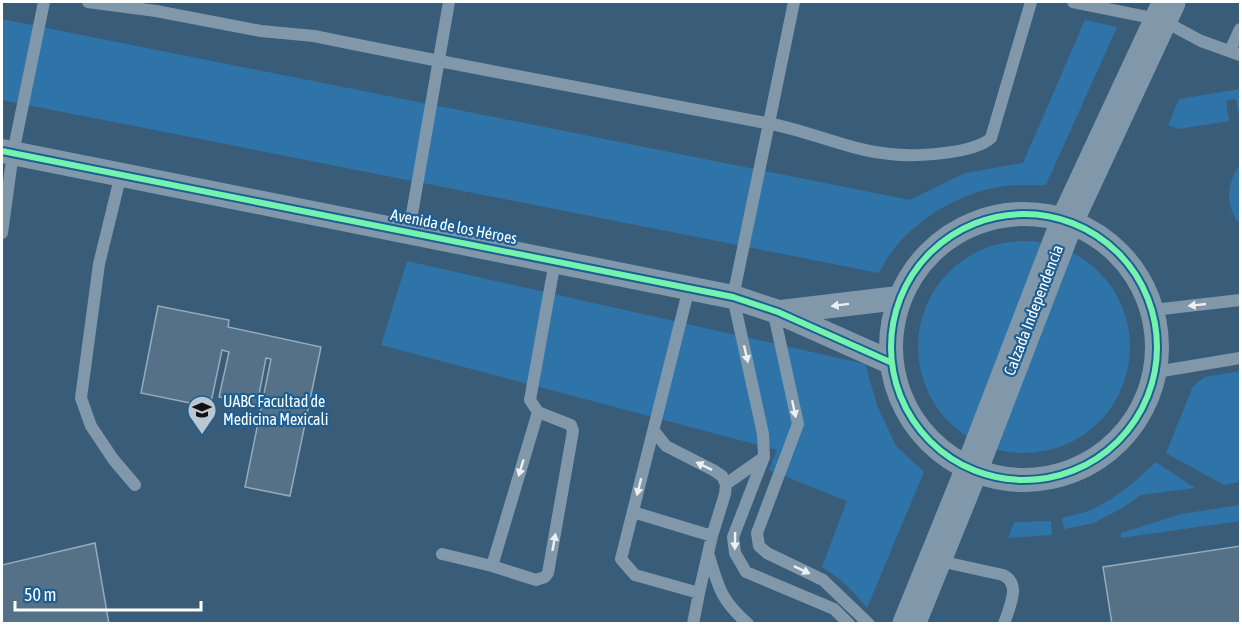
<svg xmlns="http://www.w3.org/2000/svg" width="1242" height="625" font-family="'Asap Condensed',sans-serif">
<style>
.green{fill:#2f74a8}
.building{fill:#557187;stroke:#96aab9;stroke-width:1.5}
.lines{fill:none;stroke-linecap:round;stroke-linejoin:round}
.service{stroke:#8198ab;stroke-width:12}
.minor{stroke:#8198ab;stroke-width:24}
.primary{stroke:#8098aa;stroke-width:33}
.cycleway-casing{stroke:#1e5f93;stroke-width:10}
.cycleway{stroke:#73f3ae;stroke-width:6}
.oneway{fill:#ecf0f2}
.labels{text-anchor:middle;stroke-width:4.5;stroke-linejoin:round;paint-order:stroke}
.street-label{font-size:16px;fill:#fff;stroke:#1e5f93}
.poi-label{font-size:16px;fill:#fff;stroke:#1e5f93;text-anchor:start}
</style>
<rect width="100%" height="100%" fill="#395c78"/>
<path class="green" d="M2,19L910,200L965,173L1023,163L1085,20L1117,27L1046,185C1031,186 1014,184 999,187C959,194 919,217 893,250C887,257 883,266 879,273L2,100Z
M1240,89V117H1239L1236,99L1226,101L1229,121L1179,129L1168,125L1179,99Z
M1240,165V224C1224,206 1227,182 1240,165Z
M918 347a106 106 0 1 1 212 0a106 106 0 1 1-212 0Z
M407,261L865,364L877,405L896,446L924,472L867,608C853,591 841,578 822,567L847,501L769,470L777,450L381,345Z
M1240,371V482L1224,485L1166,453L1193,386L1205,377Z
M1156,462L1195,488L1141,495L1124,507L1094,523L1064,529L1062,518C1073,515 1085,513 1095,508C1118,497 1138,479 1156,462Z
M1240,505V521L1121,538V533L1181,514Z
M1051,521L1052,535L1008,538L1014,522Z"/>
<path class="building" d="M158,306L229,320L228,327L321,347L290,496L245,487L271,359L266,358L257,405L219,397L229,352L222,350L210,407L141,393Z
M95,543L109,624H2V565Z
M1240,546V624H1112L1103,567Z"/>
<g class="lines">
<path class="service" d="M88,2L156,11L261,31L314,36C464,67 615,94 766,123C808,130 847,150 890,154C913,157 974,154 991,138L1031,2
M794,2L733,297L763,434L764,457L733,537L735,553L746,572L834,609L849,624
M1073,2L1162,20L1201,41L1240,55
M1230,51L1240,29
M121,174L99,264L81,398L91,426L113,459L135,485
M409,231L449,2
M2,233L13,153L44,2
M689,288L621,559L635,575L699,593L693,624
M773,310L798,424L757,533L759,546L767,553L823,580L869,624
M1153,310L1240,300
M1156,372L1240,358
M538,412L492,566L536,580L545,577L548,573L573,431L571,425L538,412L530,400L555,261
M654,431L666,446L713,470L722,476L726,484L725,494L712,536L699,593
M726,484L763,458
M633,512L712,536
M442,554L492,566
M709,556C719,589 721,600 748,624
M935,560L1003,575C1022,584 1009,607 1004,624"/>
<path class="minor" d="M2,151L733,297L778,312L890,362
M891 347a133 133 0 1 1 266 0a133 133 0 1 1-266 0Z
M781,312L898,298"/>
<path class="primary" d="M909,624L971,471L1068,219L1169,2"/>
<g class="cycleway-casing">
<path id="cycleway" d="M2,151L733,297L778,312L890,362
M891 347a133 133 0 1 1 266 0a133 133 0 1 1-266 0Z"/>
</g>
<use href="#cycleway" class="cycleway"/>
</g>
<defs><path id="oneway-solid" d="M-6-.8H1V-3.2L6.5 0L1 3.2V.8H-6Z" transform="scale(1.5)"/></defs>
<g class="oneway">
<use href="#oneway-solid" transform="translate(840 305) rotate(173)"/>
<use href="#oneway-solid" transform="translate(1197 305) rotate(174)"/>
<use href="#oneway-solid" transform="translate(746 354) rotate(77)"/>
<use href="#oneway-solid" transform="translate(794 409) rotate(78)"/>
<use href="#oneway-solid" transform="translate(704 466) rotate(-154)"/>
<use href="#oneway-solid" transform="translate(521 468) rotate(107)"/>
<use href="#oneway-solid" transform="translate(639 487) rotate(104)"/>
<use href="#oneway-solid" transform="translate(735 541) rotate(91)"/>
<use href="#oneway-solid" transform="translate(554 542) rotate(-80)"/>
<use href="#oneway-solid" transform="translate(802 570) rotate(25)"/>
</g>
<defs>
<g id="university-pin" transform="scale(1.5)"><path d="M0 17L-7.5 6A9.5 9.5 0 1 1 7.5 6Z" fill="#bac6d0" stroke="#1e5f93"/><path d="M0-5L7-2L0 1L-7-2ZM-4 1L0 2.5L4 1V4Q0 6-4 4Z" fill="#111"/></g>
</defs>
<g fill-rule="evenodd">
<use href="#university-pin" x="202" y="410"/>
</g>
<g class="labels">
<g class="street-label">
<text transform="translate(454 226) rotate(11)" y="6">Avenida de los Héroes</text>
<text transform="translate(1033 310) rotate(-69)" y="6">Calzada Independencia</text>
</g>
<g class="poi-label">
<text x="223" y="407">UABC Facultad de<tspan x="223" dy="18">Medicina Mexicali</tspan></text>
</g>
</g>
<rect width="1242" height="625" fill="none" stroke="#ffffff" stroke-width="6"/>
<path d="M15 601v9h186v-9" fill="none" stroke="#ffffff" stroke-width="3"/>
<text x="24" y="601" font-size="18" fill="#ffffff" stroke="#1e5f93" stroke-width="4.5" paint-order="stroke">50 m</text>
</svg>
